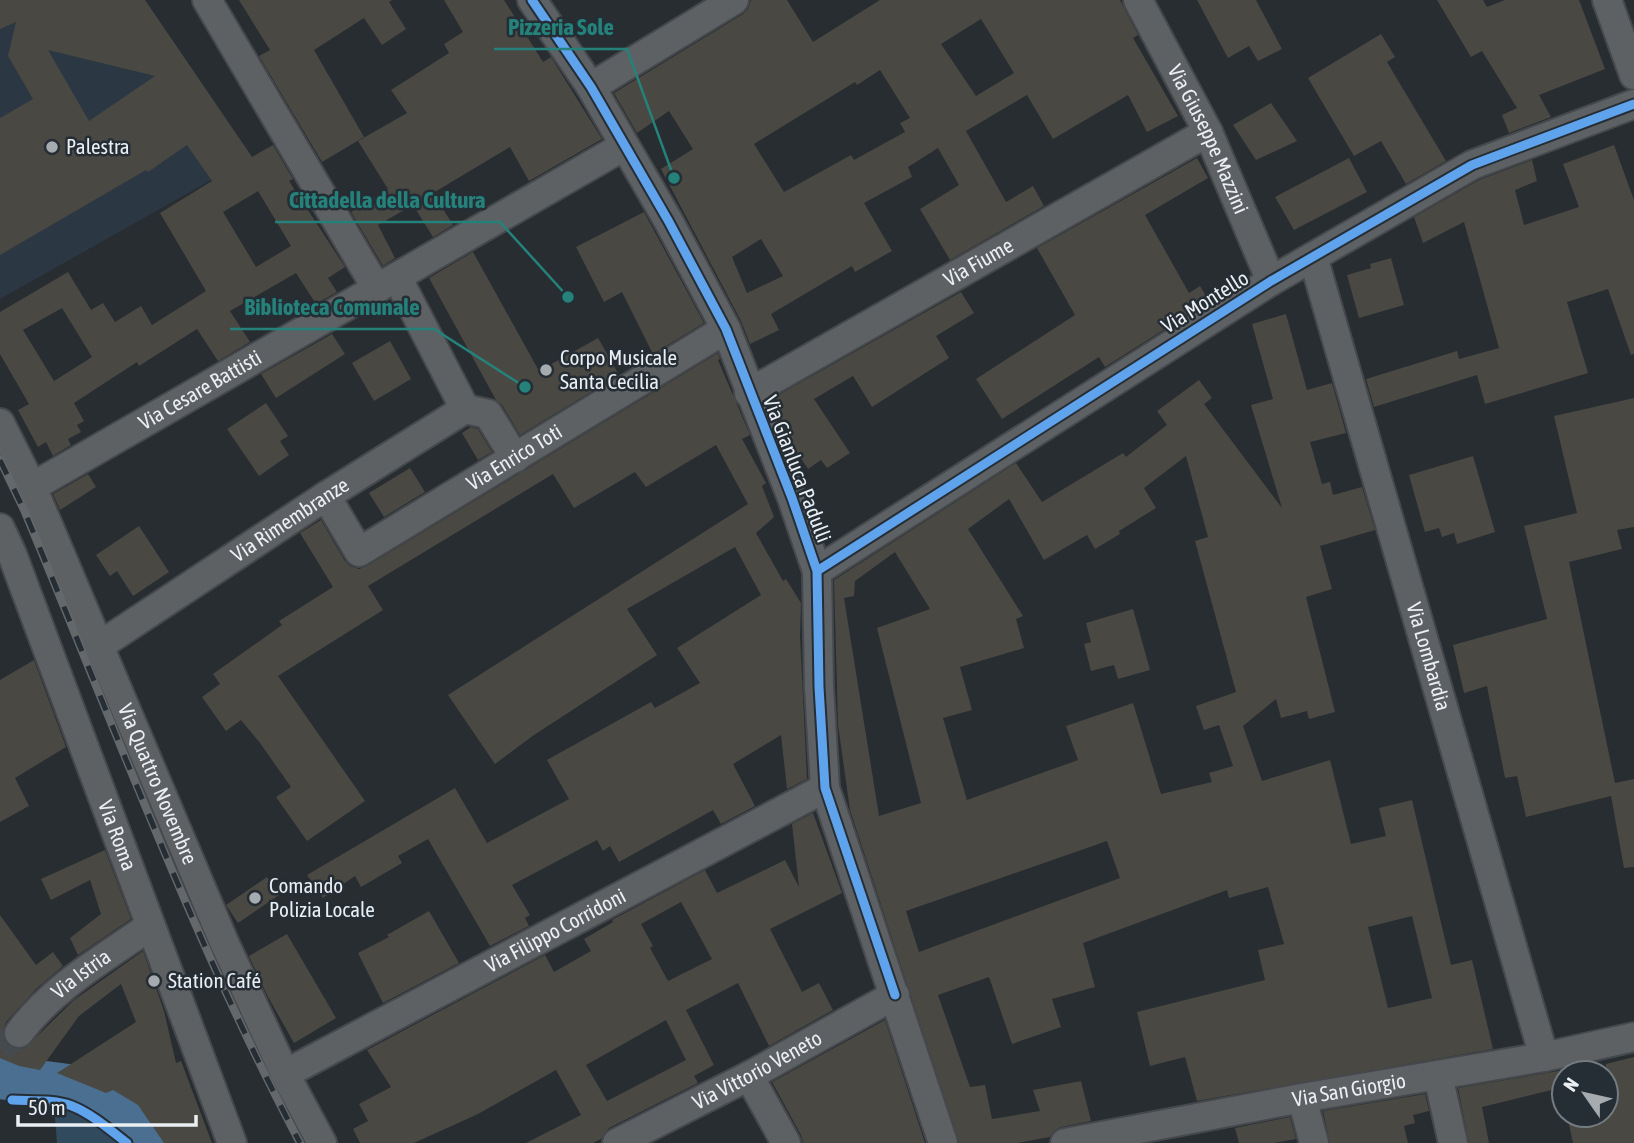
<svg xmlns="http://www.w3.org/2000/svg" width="1634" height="1143" font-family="'Asap Condensed',sans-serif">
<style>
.built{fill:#2b3742}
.green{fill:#324a5e}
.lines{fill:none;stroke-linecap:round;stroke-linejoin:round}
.river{stroke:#4b6f90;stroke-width:44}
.building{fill:#494842;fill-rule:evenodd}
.minor-tunnel{stroke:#454a4f;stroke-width:28;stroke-dasharray:28 14;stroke-linecap:butt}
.minor-casing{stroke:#45494d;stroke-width:32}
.minor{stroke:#5e6164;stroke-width:28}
.rail-casing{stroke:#64686a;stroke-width:8}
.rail{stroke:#252d35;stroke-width:5;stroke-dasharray:16;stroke-linecap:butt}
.cycleway-casing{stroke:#252d35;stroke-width:13}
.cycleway{stroke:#60a3ed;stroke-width:9}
.poi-dot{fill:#a6abb0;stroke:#252d35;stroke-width:2.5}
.labels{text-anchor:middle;stroke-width:5;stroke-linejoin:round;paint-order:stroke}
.street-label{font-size:21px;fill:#eaeff4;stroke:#252d35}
.poi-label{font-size:21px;fill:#eaeff4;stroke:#252d35;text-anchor:start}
.leader{fill:none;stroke:#25827b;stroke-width:2.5}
.callout-dot{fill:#25827b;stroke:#252d35;stroke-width:2.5}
.callout-label{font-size:23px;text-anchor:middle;font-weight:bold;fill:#25827b;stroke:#252d35;stroke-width:5;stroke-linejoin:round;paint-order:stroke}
</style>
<rect width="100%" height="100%" fill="#282d32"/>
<path class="built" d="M0,0H145L252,157L0,299Z"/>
<path class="green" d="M53,1092C84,1100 120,1117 139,1143H57Z"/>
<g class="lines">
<path class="river" d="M0,1077L76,1087L135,1125L145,1143"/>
</g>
<path class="building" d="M0,0H145L252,157L273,145L293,179L289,181L345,267L328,278L337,292L316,304L296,273L230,311L250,342L218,361L197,329L139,366L137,362L74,403L84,421L77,425L81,432L68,439L71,445L53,456L46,442L38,447L18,410L29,404L0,354V312L68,272L91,310L103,303L115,322L141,306L152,325L206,291L160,213L212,181L187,145L148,172L146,170L0,255V118L33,99L8,56L16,22L0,29ZM48,50L155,76L89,121ZM258,191L291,246L256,267L223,212ZM62,308L92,357L54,381L23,330Z
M239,0H392L389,2L406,29L382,45L364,18L314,50L364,137L322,162L259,56L270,50Z
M444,0H504L543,62L551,57L602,139L529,181L510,147L433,193L453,225L433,237L413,205L378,225L395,258L383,266L351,212L388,189L358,141L407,113L391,90L449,53L444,44L463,32Z
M751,0H787L813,42L880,0H1120L1138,35L1133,38L1178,116L1147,132L1128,95L1053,139L1027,95L966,131L1006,202L1033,186L1044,206L950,260L920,209L959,185L938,148L908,167L912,177L864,203L892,251L855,272L852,266L771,314L779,330L750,344L741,321L661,169L693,149L669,111L637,133L614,93L743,14L748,9ZM981,19L1014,73L976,96L941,44ZM880,70L910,118L900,123L905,132L854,160L851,155L784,192L754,144L855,82L857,85ZM761,239L783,276L747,293L732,257Z
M1197,0H1256L1282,49L1258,61L1249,46L1228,58Z
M1437,0H1483L1487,7L1505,0H1579L1605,69L1539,95L1551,117L1509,133L1502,115L1517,108L1482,51L1471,57Z
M1381,34L1395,57L1387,62L1446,161L1406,184L1381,141L1354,156L1308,78Z
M1271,103L1297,141L1256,160L1233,125Z
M1614,145L1634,200V354L1631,355L1608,289L1567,302L1588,373L1485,404L1477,375L1374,407L1366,379L1457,351L1459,359L1499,348L1464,222L1423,243L1414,217L1479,180L1532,160L1537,181L1515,190L1524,225L1579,207L1563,164Z
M1197,158L1208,178L1145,215L1189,293L1200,286L1209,301L1105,367L1099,357L1002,419L976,379L1075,315L1037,248Z
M1349,158L1367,192L1294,230L1275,197Z
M644,212L704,323L653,354L622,292L604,302L576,247Z
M473,252L539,371L598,338L619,375L520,435L502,405L496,400L429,278Z
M1391,258L1404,305L1359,318L1347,275L1371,268L1370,264Z
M961,292L974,313L936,336L949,358L872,407L853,376L814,399L850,453L827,468L821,460L808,469L785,434L771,399Z
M1286,314L1307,390L1332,383L1346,433L1310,442L1322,484L1330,482L1333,495L1362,487L1375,530L1320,546L1332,589L1306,597L1335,712L1309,719L1307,711L1281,718L1276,699L1243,726L1262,781L1330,760L1351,844L1386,836L1379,808L1412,800L1451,965L1472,960L1493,1049L1197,1101L1185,1057L1150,1066L1137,1012L1265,980L1258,950L1284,944L1268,887L1229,898L1227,890L1083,943L1095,987L1052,999L1061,1027L1012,1044L989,977L938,995L970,1087L985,1085L992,1119L1040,1111L1033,1090L1081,1081L1091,1121L1061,1127L1055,1130L1050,1137L1017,1143H959L850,810L838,725L834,580L1016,463L1042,502L1123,453L1126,457L1167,425L1157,411L1199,380L1212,398L1204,404L1282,508L1251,405L1273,399L1252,324ZM1186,456L1208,537L1195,541L1236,692L1196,706L1204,730L1219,725L1233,766L1209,773L1212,782L1161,794L1133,703L1066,726L1078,760L967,800L943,718L972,710L960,667L1024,648L1016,619L1023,616L968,529L1009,499L1044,560L1087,535L1095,549L1120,534L1119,531L1156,508L1144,488ZM895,552L930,609L877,628L921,803L879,816L844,598L854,596L855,581ZM1107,841L1120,878L919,952L906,911ZM1412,916L1432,998L1388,1008L1368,927Z
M332,334L345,354L276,398L261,374Z
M390,341L411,379L374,401L352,363Z
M718,353L720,359L718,360L750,435L742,439L766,483L762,486L774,517L756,533L783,581L786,579L801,603L800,636L807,779L787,789L781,735L733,764L755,806L721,824L713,810L619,862L610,846L603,851L597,840L512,885L530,915L525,918L529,926L490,946L428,839L398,856L402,863L361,887L355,876L323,898L307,875L455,788L487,843L569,799L547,760L651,702L655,708L700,683L677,648L761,595L735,547L627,609L657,655L534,735L495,764L448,695L748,504L716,445L646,487L635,472L574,508L553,474L368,586L383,610L278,676L365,801L307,841L276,797L291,787L260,743L241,720L226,731L202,697L220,684L213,674L282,625L279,621L333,587L300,533L321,520L345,561L350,566L359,569L367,566Z
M1634,398V527L1617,530L1622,549L1569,562L1615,783L1634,779V867L1624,868L1611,796L1526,817L1517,776L1505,778L1487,686L1464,693L1453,645L1547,619L1524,526L1577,513L1554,416Z
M266,403L288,436L280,441L289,455L259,476L227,429Z
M471,427L478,429L492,452L478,460L462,433Z
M1473,456L1495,532L1457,544L1454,533L1442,537L1439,528L1425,532L1409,475Z
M410,468L425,492L384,517L369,493Z
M88,474L96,487L60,510L53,494Z
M139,526L169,572L133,596L117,571L110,576L96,555Z
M1133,609L1150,670L1118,679L1114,665L1091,671L1084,644L1091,642L1086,623Z
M34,660L66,747L15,778L29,806L0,822V680Z
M813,813L842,893L770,929L802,992L819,983L833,1010L769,1046L738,983L686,1010L714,1065L694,1076L698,1083L609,1128L601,1139L593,1143H526L581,1115L556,1070L478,1114L414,1143H360L353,1129L368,1121L359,1104L391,1087L367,1050L545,955L554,972L591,951L584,939L613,922L612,920L705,870L717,893L785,860L799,887L792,824ZM681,902L712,959L668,981L650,948L653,946L641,924ZM666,1020L689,1066L686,1060L607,1101L586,1065Z
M105,850L131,919L78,955L70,938L101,914L90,880L51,900L41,879Z
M267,877L279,895L238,923L226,905Z
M429,911L459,963L383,1003L358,953L389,937L387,935Z
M0,915L36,965L53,952L63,966L36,989L6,1022L3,1031L4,1039L8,1045L17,1049L25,1048L74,1000L143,951L164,1011L176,1063L181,1061L212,1143H164L138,1105L113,1090L106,1093L57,1073L136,1022L121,984L79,1016L40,1070L19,1066L0,1058Z
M287,934L336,1018L294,1043L267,995L249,956Z
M885,1020L925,1143H803L801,1135L772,1082Z
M1634,1057V1143H1573L1567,1115H1606V1064Z
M1564,1070V1087L1482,1107L1489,1143H1469L1458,1088Z
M1425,1094L1429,1111L1413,1115L1415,1123L1404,1126L1408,1143H1330L1323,1111Z
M1290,1117L1296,1139L1274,1143H1239L1235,1128Z"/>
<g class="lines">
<path class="minor-tunnel" d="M0,1048L19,1033"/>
<g class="minor-casing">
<g id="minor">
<path d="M207,0L377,289"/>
<path d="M532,0L591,87L669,222L726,329L792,498L817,571L819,687L825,788L943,1143"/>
<path id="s1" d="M1138,0L1208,132L1271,281"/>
<path d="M1607,0L1634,75"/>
<path d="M591,87L734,0"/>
<path id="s2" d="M1313,257L1544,1057"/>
<path d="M397,277L465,409"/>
<path id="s3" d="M749,393L1208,132"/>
<path id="s4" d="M0,423L32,487L224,942L285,1074L322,1143"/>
<path id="s5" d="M32,487L624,146"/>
<path id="s6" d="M326,496L359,552L726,329"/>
<path id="s7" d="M0,528L12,554L232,1143"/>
<path d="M817,571L1271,281L1472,165L1634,104"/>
<path id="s8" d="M99,646L326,496L465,409L488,414L515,458"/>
<path id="s9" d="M19,1033C54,986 103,959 150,926"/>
<path id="s10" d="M285,1074L825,788"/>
<path d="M1438,1075L1453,1143"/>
<path d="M749,1076L786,1143"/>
<path d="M1302,1098L1314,1143"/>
<path id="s11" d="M617,1143L749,1076L895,995"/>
<path id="s12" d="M1065,1143L1302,1098L1544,1057L1634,1037"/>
</g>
</g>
<use href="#minor" class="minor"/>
<g class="rail-casing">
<path id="rail" d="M0,460L24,510C113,722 192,939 300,1143"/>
</g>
<use href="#rail" class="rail"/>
<g class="cycleway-casing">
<path id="cycleway" d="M532,0L591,87L669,222L726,329L792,498L817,571L819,687L825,788L895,995
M817,571L1271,281L1472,165L1634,104
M12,1100C31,1101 54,1099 72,1106C92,1114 110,1130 127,1143"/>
</g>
<use href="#cycleway" class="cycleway"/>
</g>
<g class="poi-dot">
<circle cx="52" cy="147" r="7"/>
<circle cx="546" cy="370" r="7"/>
<circle cx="255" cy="898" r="7"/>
<circle cx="154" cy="981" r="7"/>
</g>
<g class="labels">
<g class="street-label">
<text dy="7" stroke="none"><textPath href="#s1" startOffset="156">Via Giuseppe Mazzini</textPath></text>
<text dy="7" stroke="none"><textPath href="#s3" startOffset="264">Via Fiume</textPath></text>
<text transform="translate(1205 302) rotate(-32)" y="7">Via Montello</text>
<text dy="7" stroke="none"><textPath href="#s5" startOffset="194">Via Cesare Battisti</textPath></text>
<text dy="7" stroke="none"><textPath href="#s6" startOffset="247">Via Enrico Toti</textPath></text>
<text transform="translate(797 469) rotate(69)" y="7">Via Gianluca Padulli</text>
<text dy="7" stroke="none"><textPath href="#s8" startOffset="229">Via Rimembranze</textPath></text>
<text dy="7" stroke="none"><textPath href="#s2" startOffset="416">Via Lombardia</textPath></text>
<text dy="7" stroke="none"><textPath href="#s4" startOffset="394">Via Quattro Novembre</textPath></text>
<text dy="7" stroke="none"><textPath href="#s7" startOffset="329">Via Roma</textPath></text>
<text dy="7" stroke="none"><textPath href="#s10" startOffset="306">Via Filippo Corridoni</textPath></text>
<text dy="7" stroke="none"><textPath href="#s9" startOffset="86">Via Istria</textPath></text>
<text dy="7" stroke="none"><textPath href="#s11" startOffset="158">Via Vittorio Veneto</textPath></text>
<text dy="7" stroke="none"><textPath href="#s12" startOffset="289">Via San Giorgio</textPath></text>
</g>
<g class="poi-label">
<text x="66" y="154">Palestra</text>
<text x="560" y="365">Corpo Musicale<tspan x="560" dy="24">Santa Cecilia</tspan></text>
<text x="269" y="893">Comando<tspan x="269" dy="24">Polizia Locale</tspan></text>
<text x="168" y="988">Station Café</text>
</g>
</g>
<path class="leader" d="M674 178L627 49H494M568 297L500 222H275M525 387L434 329H230"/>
<g class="callout-dot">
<circle cx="674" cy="178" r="7"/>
<circle cx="568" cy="297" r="7"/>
<circle cx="525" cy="387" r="7"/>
</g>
<g class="callout-label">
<text x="561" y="35">Pizzeria Sole</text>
<text x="387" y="208">Cittadella della Cultura</text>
<text x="332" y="315">Biblioteca Comunale</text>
</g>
<g transform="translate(1585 1094) rotate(304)"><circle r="33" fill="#252d35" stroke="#747b81" stroke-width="2"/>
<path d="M0-5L12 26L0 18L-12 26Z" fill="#a6abb0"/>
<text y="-10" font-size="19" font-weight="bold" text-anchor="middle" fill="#eaeff4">N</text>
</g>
<path d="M18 1115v10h178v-10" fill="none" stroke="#eaeff4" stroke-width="3.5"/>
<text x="28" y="1115" font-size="21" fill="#eaeff4" stroke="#252d35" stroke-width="5" paint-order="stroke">50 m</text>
</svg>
